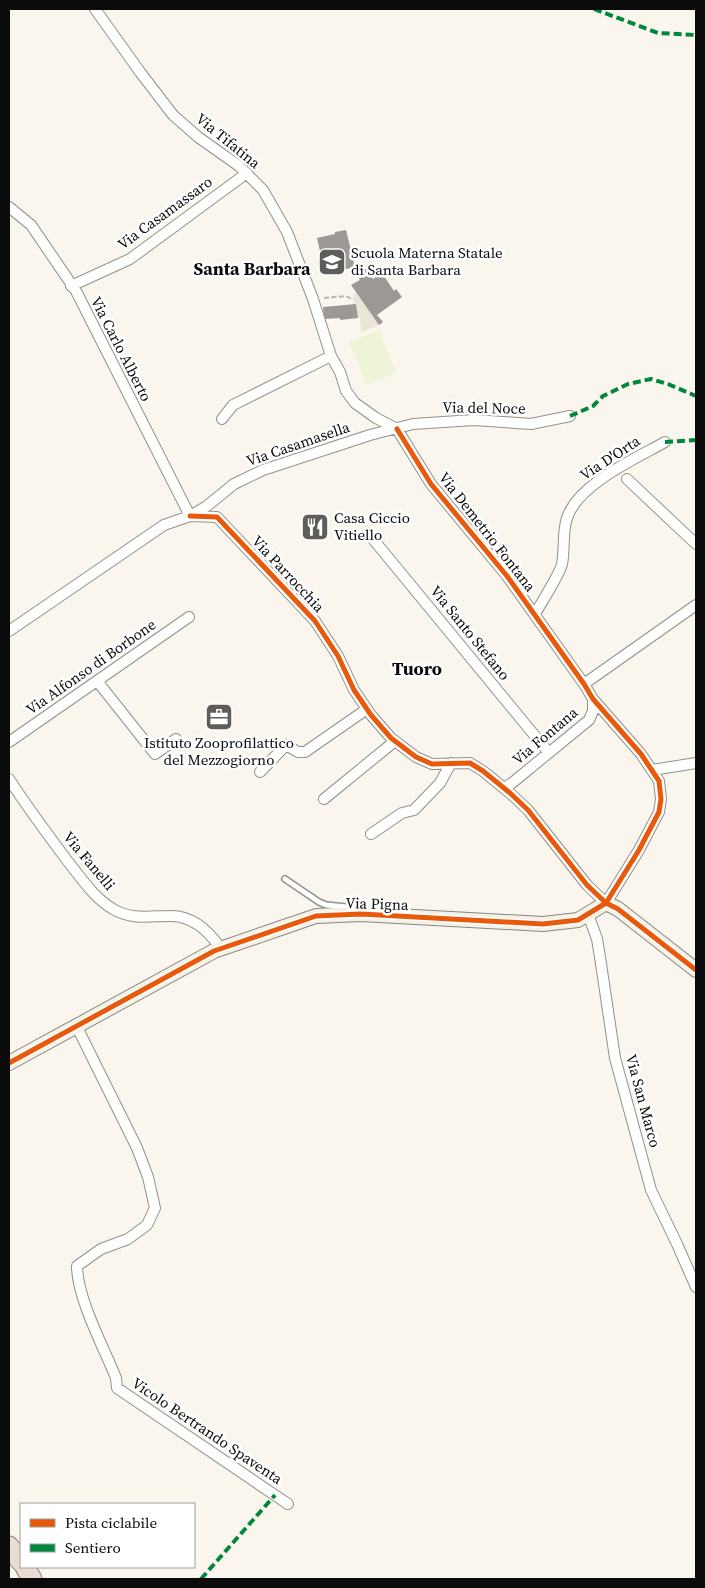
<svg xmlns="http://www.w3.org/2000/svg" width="705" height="1588" font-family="'Source Serif 4',serif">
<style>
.pitch{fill:#eef4d5}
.plaza{fill:#eae5d8}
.building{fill:#9c9894}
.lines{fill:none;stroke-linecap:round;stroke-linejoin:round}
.lane-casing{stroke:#93918d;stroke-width:8}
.street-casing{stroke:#93918d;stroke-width:12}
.secondary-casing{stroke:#898783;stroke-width:16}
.highway-casing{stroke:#807e7a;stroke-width:21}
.path{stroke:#b7b6b5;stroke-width:2;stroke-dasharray:5 2.5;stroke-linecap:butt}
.lane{stroke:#fefefc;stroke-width:5}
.street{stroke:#fefefc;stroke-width:10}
.secondary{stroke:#f4f2e7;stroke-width:14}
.highway{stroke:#eadcd2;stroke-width:19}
.quiet{stroke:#00873e;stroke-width:4;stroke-dasharray:8 4;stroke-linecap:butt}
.cycleway-casing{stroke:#fff;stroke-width:8}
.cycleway{stroke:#e8590c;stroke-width:5}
.labels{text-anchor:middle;stroke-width:5;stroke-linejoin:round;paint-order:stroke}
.street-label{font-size:15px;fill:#0b0b0b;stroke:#fff}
.poi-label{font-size:15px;fill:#0b0b0b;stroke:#fff;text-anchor:start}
.quarter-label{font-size:18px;font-weight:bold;fill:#0b0b0b;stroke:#fff}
</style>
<rect width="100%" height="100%" fill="#faf6ed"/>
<path class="pitch" d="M379,330L396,373L367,385L349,342Z"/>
<path class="plaza" d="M356,293L379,325L361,332L360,318H358L356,304H354L353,294Z"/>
<path class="building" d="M346,230L355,267L321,275L318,261L322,260L317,238L335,234V232Z
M366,269L373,279L382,273L394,291L396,289L402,297L377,315L383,322L379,325L351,285L360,280L357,275Z
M356,304L358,318L340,320V318L324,319L323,307Z"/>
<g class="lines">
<g class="lane-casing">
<path id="lane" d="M285,879L319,902L326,905L357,908"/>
</g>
<g class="street-casing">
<path id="street" d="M95,9L140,72L173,115L198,137L239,166L263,190L287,232L313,299L331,356L340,372L346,391L355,403L376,418L397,429
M9,207L31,225L76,291L190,516
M71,286L130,259L247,173
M222,419L233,405L331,356
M627,479L696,544
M190,516L217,517L315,621L338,656L354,690L371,715L391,738L416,757L432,764L470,763L483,771L510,793L528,810L587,885L606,903L639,850L659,812L661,799L659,781L641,754L593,699L584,684L507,576L431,484L397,429
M368,533L549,753
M535,614C541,603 560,574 562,564C565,549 562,533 567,518C578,484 635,459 665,442
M9,631L164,525L190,516L207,506L234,484L263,470L370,435L413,424L474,420L531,424L570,416
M97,681L155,754L176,739
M584,684L696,605
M9,742L189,617
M652,770L696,763
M260,772L286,745L298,752H305L367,709
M9,779C28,808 48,835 69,863C82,879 94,898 113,909C131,920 149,916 169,916C192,915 209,931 221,949
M504,788L512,783L589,720L593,711V699
M324,799L395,741
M371,834L402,813L414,810L440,783L451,763
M588,914L597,939L600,957L615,1058L651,1190L677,1244L696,1287
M76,1025L137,1148L148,1177L155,1208L147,1225L128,1239L101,1249L77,1266C77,1298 104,1348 116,1378L117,1388L288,1504"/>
</g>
<g class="secondary-casing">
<path id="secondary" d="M9,1063L214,951L316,916L361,914L543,924L578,920L606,903L618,909L696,970"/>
</g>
<g class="highway-casing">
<path id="highway" d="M9,1546L21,1562
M25,1567L32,1579"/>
</g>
<path class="path" d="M324,298L346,296L353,300"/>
<use href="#lane" class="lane"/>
<use href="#street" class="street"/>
<use href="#secondary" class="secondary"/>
<use href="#highway" class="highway"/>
<path class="quiet" d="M594,9L658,33L696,35
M570,416L593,406L603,396L628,384L651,379L668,384L696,396
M665,442L696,440
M201,1579L275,1495"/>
<g class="cycleway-casing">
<path id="cycleway" d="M190,516L217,517L315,621L338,656L354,690L371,715L391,738L416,757L432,764L470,763L483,771L510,793L528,810L587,885L606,903L618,909L696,970
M9,1063L214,951L316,916L361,914L543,924L578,920L606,903L639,850L659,812L661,799L659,781L641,754L593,699L584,684L507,576L431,484L397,429"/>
</g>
<use href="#cycleway" class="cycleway"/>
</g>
<defs>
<g id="school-square" transform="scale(1.4375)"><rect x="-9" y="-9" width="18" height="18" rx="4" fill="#5f5d5a" stroke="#fff"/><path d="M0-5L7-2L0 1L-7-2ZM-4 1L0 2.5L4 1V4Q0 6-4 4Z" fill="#fff"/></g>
<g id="restaurant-square" transform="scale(1.4375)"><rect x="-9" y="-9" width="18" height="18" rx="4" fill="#5f5d5a" stroke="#fff"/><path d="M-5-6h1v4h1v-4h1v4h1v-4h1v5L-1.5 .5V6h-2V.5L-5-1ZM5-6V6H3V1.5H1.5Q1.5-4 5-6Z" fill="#fff"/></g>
<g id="office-square" transform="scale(1.4375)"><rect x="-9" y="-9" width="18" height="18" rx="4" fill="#5f5d5a" stroke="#fff"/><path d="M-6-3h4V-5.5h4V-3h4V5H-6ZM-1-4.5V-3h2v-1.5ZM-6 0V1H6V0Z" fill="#fff"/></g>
</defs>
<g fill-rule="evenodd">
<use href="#school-square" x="332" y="262"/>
<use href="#restaurant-square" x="315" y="527"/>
<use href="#office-square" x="219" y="717"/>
</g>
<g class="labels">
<g class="street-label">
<text transform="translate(228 141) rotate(39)" y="5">Via Tifatina</text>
<text transform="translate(165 213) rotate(-36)" y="5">Via Casamassaro</text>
<text transform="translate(121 349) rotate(63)" y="5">Via Carlo Alberto</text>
<text transform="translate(484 408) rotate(1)" y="5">Via del Noce</text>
<text transform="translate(298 444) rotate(-19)" y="5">Via Casamasella</text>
<text transform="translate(610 458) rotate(-33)" y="5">Via D'Orta</text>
<text transform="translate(487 532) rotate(52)" y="5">Via Demetrio Fontana</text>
<text transform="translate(288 574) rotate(47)" y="5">Via Parrocchia</text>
<text transform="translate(470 633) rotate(51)" y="5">Via Santo Stefano</text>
<text transform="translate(91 667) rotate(-35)" y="5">Via Alfonso di Borbone</text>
<text transform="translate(545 736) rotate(-40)" y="5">Via Fontana</text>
<text transform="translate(89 861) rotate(50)" y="5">Via Fanelli</text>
<text transform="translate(377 904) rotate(2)" y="5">Via Pigna</text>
<text transform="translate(643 1101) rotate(75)" y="5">Via San Marco</text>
<text transform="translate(207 1431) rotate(34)" y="5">Vicolo Bertrando Spaventa</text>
</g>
<g class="poi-label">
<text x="351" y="258">Scuola Materna Statale<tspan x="351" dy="17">di Santa Barbara</tspan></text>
<text x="334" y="523">Casa Ciccio<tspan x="334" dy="17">Vitiello</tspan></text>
<text x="219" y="748" text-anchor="middle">Istituto Zooprofilattico<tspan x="219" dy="17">del Mezzogiorno</tspan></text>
</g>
<g class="quarter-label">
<text x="252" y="275">Santa Barbara</text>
<text x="417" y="675">Tuoro</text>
</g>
</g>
<rect width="705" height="1588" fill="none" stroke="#0b0b0b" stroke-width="20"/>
<rect x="20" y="1503" width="175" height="65" fill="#ffffff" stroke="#9d9d9d"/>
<rect x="30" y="1519" width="25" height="8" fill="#e8590c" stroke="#9d9d9d"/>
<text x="65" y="1528" font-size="15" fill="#0b0b0b">Pista ciclabile</text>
<rect x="30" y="1544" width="25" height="8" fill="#00873e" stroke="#9d9d9d"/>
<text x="65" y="1553" font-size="15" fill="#0b0b0b">Sentiero</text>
</svg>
